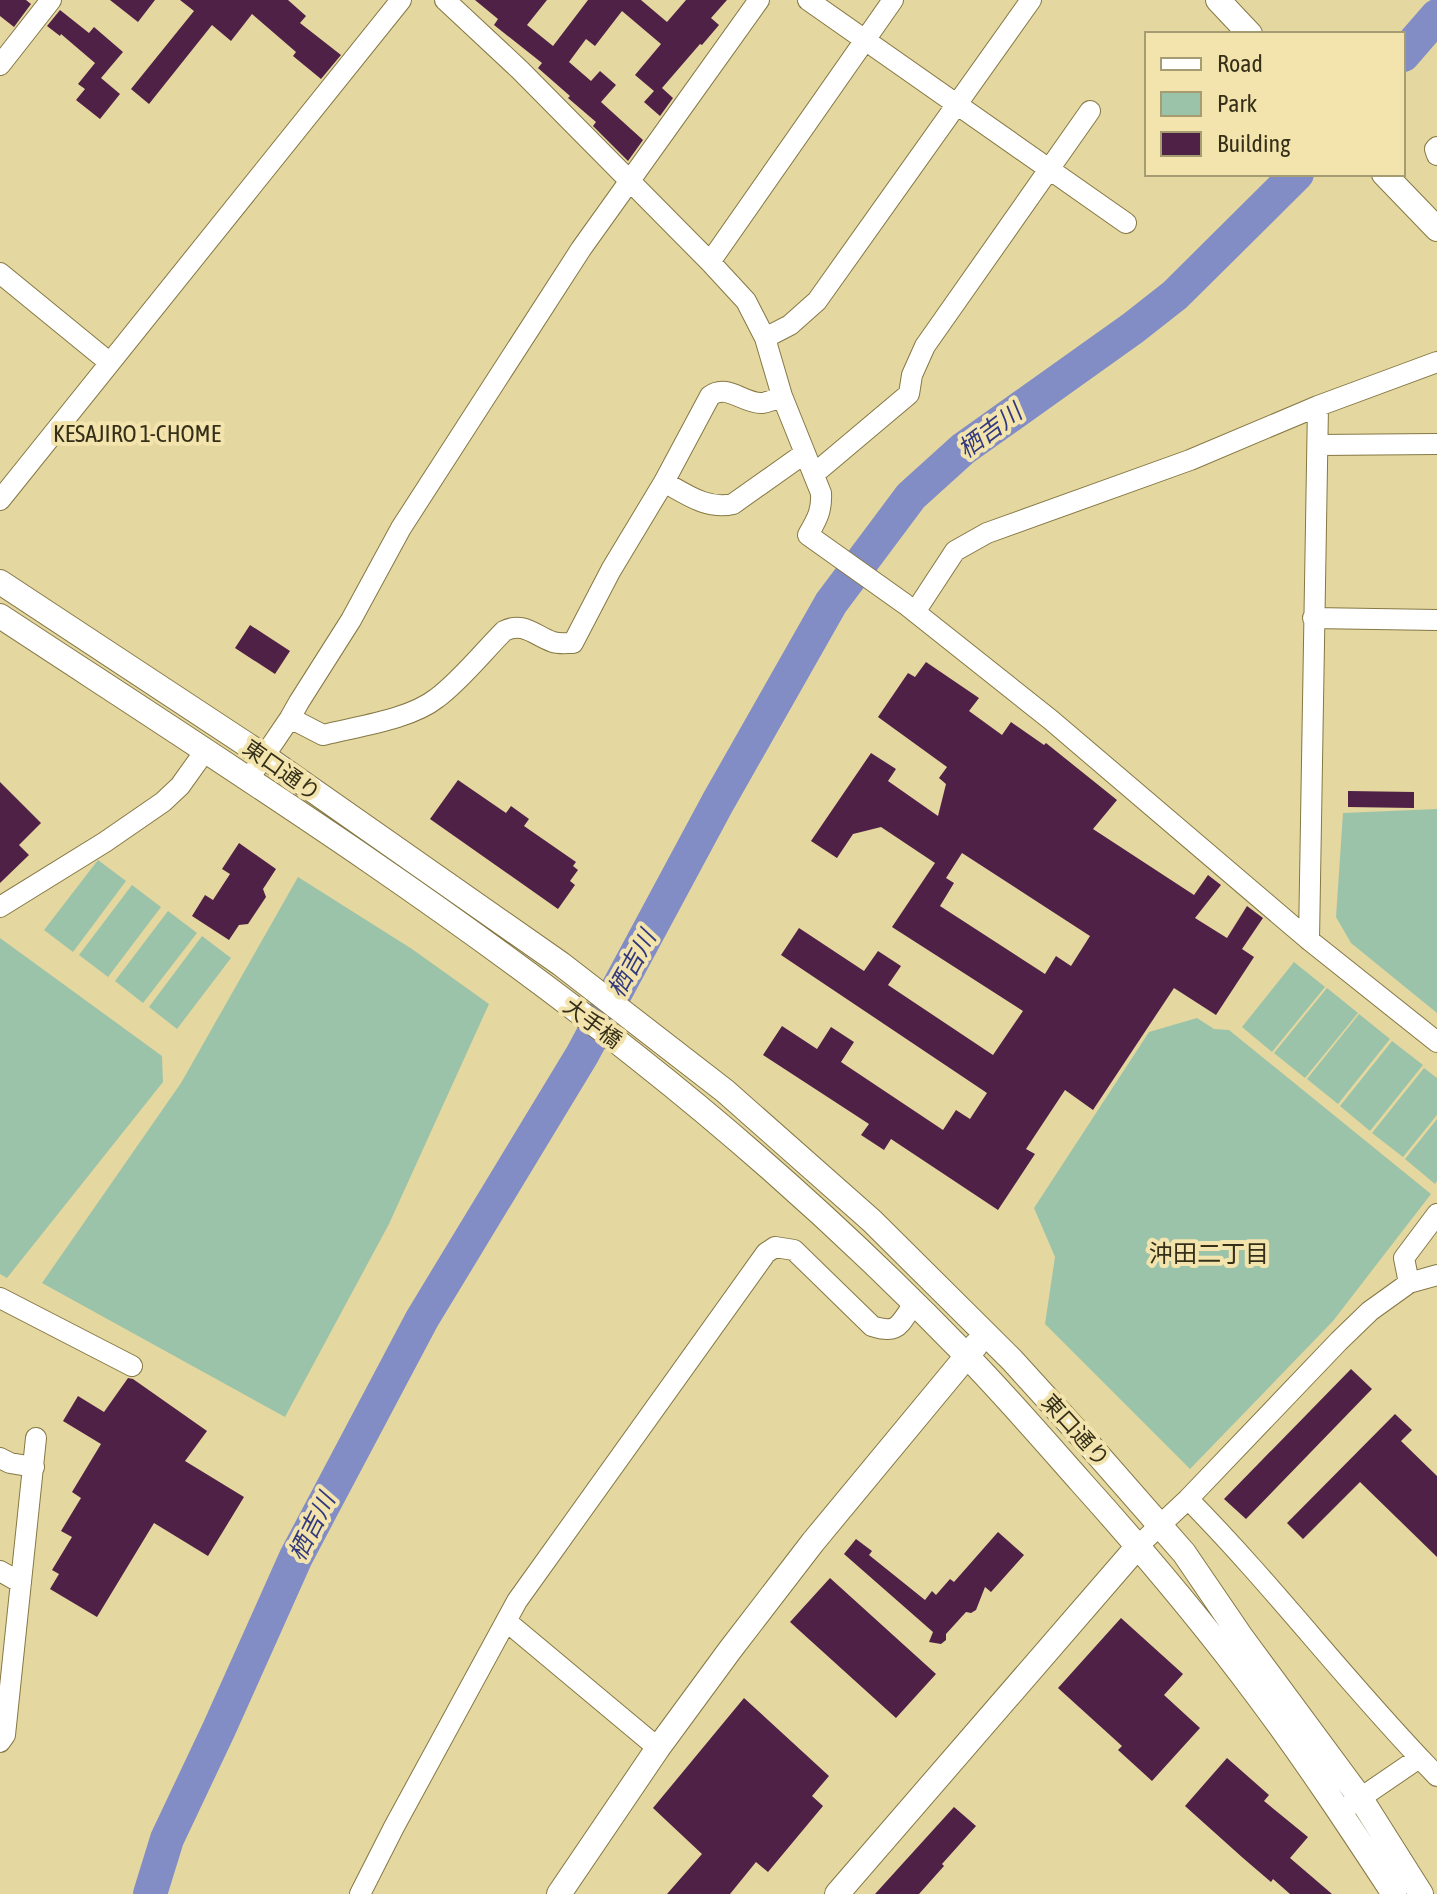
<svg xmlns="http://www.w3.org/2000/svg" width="1437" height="1894" font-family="'Asap Condensed','Noto Sans JP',sans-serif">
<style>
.green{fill:#9bc3a9}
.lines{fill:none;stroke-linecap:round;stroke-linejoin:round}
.river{stroke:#828dc6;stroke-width:34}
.building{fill:#4f2146;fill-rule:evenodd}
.minor-casing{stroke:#857844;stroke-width:22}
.tertiary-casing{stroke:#857844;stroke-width:26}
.minor{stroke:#fff;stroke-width:20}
.tertiary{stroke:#fff;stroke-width:24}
.labels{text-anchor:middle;stroke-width:8;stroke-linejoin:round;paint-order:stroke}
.street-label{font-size:22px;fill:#352f19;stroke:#f2e4ac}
.water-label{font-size:24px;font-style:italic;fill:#32387e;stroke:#f2e4ac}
.neighbourhood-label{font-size:24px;fill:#352f19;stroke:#f2e4ac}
</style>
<rect width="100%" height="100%" fill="#e5d7a0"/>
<path class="green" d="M1437,809V1013L1351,943L1336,917L1343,813Z
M98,860L126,881L73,952L44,930Z
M298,877L412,949L489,1004L389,1224L285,1417L42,1283L181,1083Z
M132,885L161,907L108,977L79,955Z
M168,911L197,933L143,1003L115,981Z
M202,936L231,958L177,1029L149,1007Z
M0,938L162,1056L163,1082L7,1278L0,1274Z
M1294,962L1325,987L1272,1052L1242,1027Z
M1327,988L1358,1013L1305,1078L1274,1053Z
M1359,1014L1390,1039L1338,1104L1307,1079Z
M1197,1018L1214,1029L1229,1030L1431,1194L1333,1321L1190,1469L1045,1324L1055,1257L1034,1208L1149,1032Z
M1392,1041L1423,1065L1370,1131L1340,1106Z
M1424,1068L1437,1078V1115L1403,1157L1372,1133Z
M1437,1119V1181L1435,1184L1405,1159Z"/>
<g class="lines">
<path class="river" d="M1403,55L1437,16
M150,1894L167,1839L219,1729L296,1557L422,1319L582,1055L718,802L831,603L911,496L963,449L1133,328L1175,295L1297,174"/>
</g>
<path class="building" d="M0,0H26L31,4L14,27L0,16Z
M110,0H155L138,22Z
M180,0H288L306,16L300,23L341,55L321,79L293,56L296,52L252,14L231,41L212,25L149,104L131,89L194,11Z
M475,0H547L527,25L553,46L588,0H641L667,22L686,0H727L711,18L719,25L702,45L700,44L662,88L673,98L660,116L644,102L654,91L635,75L661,44L622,11L595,46L586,39L569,62L591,81L600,71L616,85L601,102L643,140L628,161L593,126L596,122L568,98L570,96L538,68L542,63L494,25L498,19Z
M60,10L89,33L94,27L123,52L101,78L120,94L100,119L76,100L85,89L78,84L95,63L61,34L60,36L47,26Z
M250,625L290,651L275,674L235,648Z
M926,662L979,698L969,711L1002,735L1011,722L1044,745L1046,743L1117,800L1093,829L1194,895L1208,875L1221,885L1195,918L1227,938L1247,906L1263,918L1242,949L1254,957L1216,1015L1174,988L1093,1110L1065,1090L1026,1149L1035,1154L998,1210L891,1139L884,1150L861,1135L869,1124L763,1055L782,1026L817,1049L831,1027L854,1042L841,1062L943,1130L956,1110L970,1119L987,1093L781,955L799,928L864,971L878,951L901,966L888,985L993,1055L1023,1011L892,927L935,863L881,827L853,834L837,858L811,841L871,753L896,769L888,781L938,816L946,784L939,778L947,767L878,717L908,673L915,677ZM962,853L1090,936L1071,966L1056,956L1045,974L940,906L954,883L946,878Z
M458,780L506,813L511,806L529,819L524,826L576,862L573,866L578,870L570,881L575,885L558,909L430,819Z
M0,782L41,823L19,845L29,855L0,883Z
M1348,791L1414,792V808L1348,807Z
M239,843L276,869L263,889L266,897L248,924L239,925L229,940L192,916L205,895L213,900L230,874L222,869Z
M1351,1369L1372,1389L1246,1519L1224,1499Z
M128,1378L133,1379L207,1431L185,1461L244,1497L208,1556L154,1523L97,1617L50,1589L59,1574L52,1570L72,1537L61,1531L81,1498L72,1492L101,1444L63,1421L78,1396L104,1412Z
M1395,1414L1412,1430L1401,1441L1437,1476V1557L1360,1482L1303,1539L1287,1523Z
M998,1532L1024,1555L991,1592L985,1587L976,1610L971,1613L966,1612L946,1634V1640L941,1644L929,1642L933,1632L844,1554L856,1539L872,1551L869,1555L925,1600L932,1591L936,1595L950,1579L954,1582Z
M830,1578L936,1674L896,1718L790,1622Z
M1121,1618L1183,1674L1164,1695L1200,1728L1152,1781L1118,1750L1122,1746L1058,1688Z
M744,1698L829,1776L812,1796L823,1806L768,1872L756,1862L730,1894H667L702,1854L653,1808Z
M1227,1758L1269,1795L1264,1801L1308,1837L1290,1858L1332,1894H1290L1273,1879L1271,1882L1243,1858L1185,1806Z
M954,1807L976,1826L942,1864L944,1866L919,1894H875Z"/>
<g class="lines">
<g class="minor-casing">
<path id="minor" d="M445,0L520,70L710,262L746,301L765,338L782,396L821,493C822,511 817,519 808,535L905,604L1051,720L1309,940L1437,1042
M808,0L1126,223
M0,65L51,0
M1437,147L1435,149L1437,155
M710,262L893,0
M0,273L110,363
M765,338L790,325L817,301L1031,0
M1318,445L1437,444
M814,474L909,394L912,375L925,346L1090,111
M664,482C686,494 707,510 733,504L805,453
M0,500L401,0
M915,612L955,551L987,533L1190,460L1318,406L1437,362
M1313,618L1437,620
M290,718L323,735C358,726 409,720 437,698C461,680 483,652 504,631C524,621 535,636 553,642C559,644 566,643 573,643L611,570L664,482L710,396C727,383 744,404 762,403C769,402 776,399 782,396
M248,780L290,718L299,702L351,620L401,528L581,249L759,0
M0,907L105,842L163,802L180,786L205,751
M1309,940L1318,406
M1409,1283L1404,1258L1437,1214
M0,1298L132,1366
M0,1458L10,1463L34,1467
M1188,1499C1275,1587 1350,1687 1437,1776
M1138,1546L1188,1499L1339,1341L1370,1311L1409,1283L1437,1275
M0,1571L21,1583
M506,1621L658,1748
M0,1742L5,1735L36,1438
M1340,1812L1419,1758
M360,1894L394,1827L517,1601L766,1253L775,1247L794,1250L872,1326C899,1335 899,1324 914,1304"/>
</g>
<g class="tertiary-casing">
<path id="tertiary" d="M1218,0L1250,34
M1384,174L1437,229
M0,582L264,756L561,964L725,1091L872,1221L1012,1360L1092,1448L1184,1553L1242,1638L1361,1799L1421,1894
M0,616C216,758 436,897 638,1058C752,1148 864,1250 965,1354C1005,1395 1043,1439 1081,1482C1143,1551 1203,1622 1258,1696C1306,1760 1350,1827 1394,1894
M559,1894L658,1748L730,1650L813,1542L976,1345
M837,1894L1138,1546"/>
</g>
<use href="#minor" class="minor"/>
<use href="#tertiary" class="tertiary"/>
</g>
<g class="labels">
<g class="street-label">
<text transform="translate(282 770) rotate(35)" y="8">東口通り</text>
<text transform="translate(593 1023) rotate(37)" y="8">大手橋</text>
<text transform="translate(1076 1430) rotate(48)" y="8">東口通り</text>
</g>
<g class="water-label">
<text transform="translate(990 431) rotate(-37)" y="8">栖吉川</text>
<text transform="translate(632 964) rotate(-61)" y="8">栖吉川</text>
<text transform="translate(312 1527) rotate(-63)" y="8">栖吉川</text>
</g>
<g class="neighbourhood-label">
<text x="137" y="442">KESAJIRO 1-CHOME</text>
<text x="1209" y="1262">沖田二丁目</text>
</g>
</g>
<rect x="1145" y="32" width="260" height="144" fill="#f2e4ac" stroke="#a69c71" stroke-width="2"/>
<rect x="1161" y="58" width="40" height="12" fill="#ffffff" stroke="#a69c71" stroke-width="2"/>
<text x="1217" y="72" font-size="24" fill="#352f19">Road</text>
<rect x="1161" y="92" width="40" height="24" fill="#9bc3a9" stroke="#a69c71" stroke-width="2"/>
<text x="1217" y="112" font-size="24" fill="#352f19">Park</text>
<rect x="1161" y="132" width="40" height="24" fill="#4f2146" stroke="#a69c71" stroke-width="2"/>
<text x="1217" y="152" font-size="24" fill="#352f19">Building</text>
</svg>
